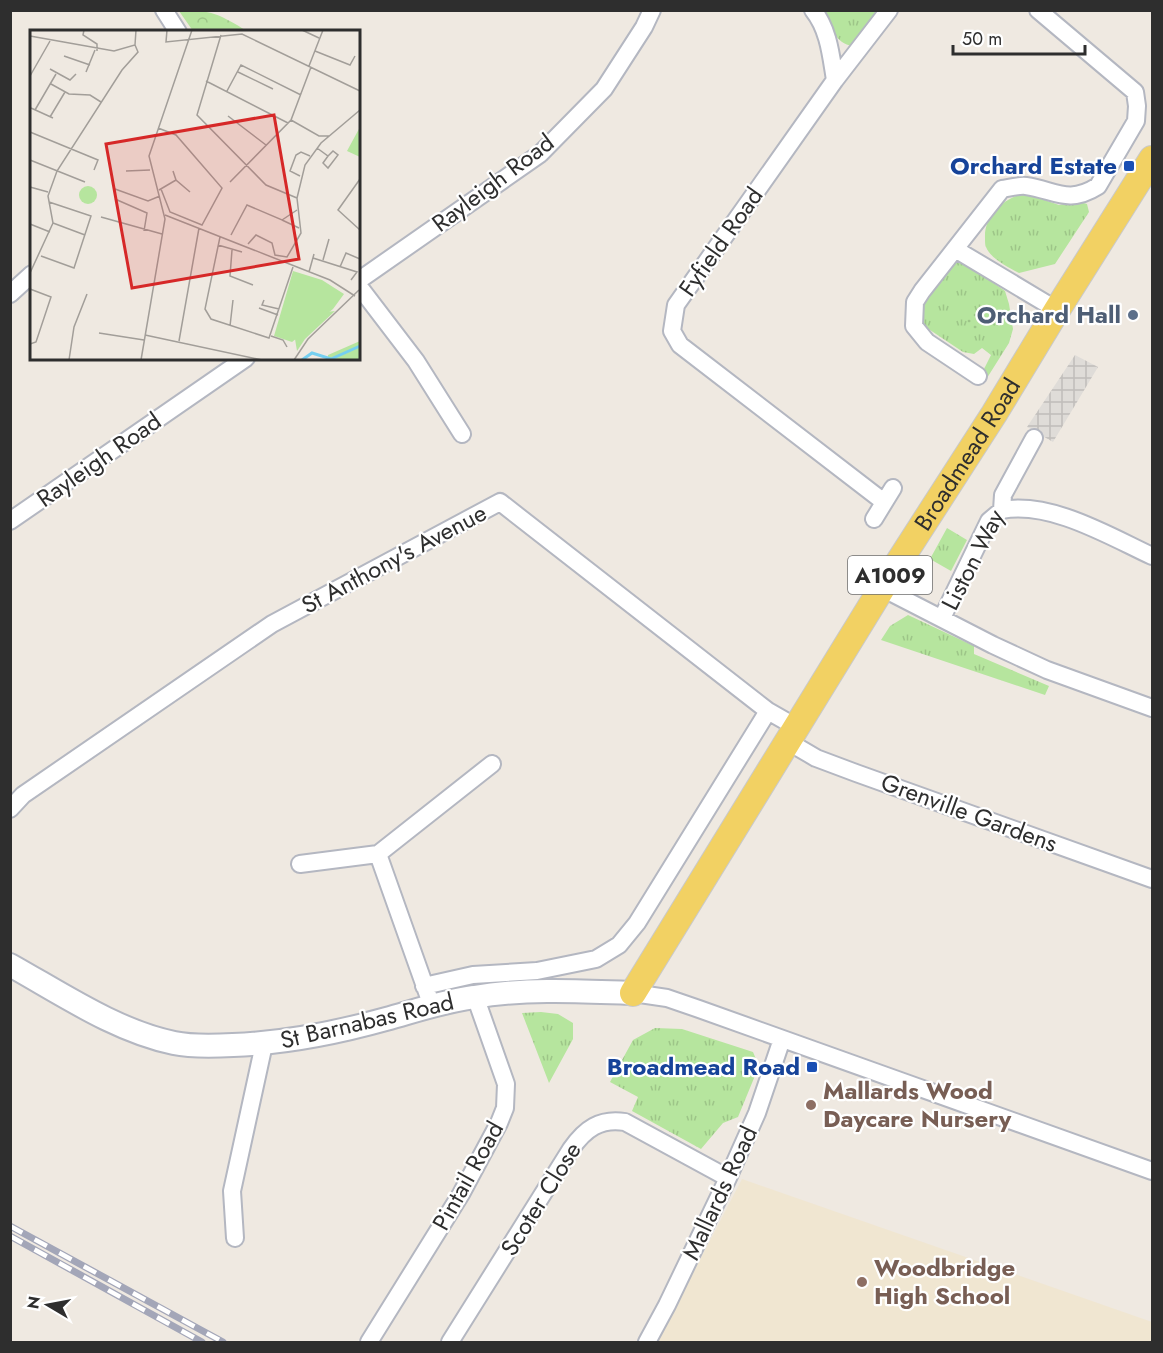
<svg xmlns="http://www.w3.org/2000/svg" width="1163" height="1353" font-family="Jost,sans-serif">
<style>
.education{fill:#f0e6d1}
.grass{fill:url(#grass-tufts)}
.park{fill:url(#park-crowns)}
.garden{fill:url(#garden-dots)}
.plaza{fill:url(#plaza-grid)}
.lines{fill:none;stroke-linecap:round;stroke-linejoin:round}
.street-casing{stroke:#b4b7c1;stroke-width:20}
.secondary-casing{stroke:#b4b7c1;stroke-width:26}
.primary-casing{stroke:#c9c9c9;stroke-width:28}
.street{stroke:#fff;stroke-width:16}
.secondary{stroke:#fff;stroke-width:22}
.primary{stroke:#f2d163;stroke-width:26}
.rail-casing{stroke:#a3a6b8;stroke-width:7}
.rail{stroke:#fff;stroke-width:4.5;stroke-dasharray:14;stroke-linecap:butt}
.transit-dot{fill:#1a4fb4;stroke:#fff;stroke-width:2}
.service-dot{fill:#5c6f8a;stroke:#fff;stroke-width:2}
.education-dot{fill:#8d6e63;stroke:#fff;stroke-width:2}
.labels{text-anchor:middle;stroke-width:4.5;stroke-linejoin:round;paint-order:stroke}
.shield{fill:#fff;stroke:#6d6d6d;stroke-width:1.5}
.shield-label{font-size:22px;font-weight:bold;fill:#2e2e2e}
.transit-label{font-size:24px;font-weight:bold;fill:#164399;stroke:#fff;text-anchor:end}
.street-label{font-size:24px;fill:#2e2e2e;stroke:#fff}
.service-label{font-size:24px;font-weight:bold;fill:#4e5e75;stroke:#fff;text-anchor:end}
.education-label{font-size:24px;font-weight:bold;fill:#785e54;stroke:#fff;text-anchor:start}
.inset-river{fill:none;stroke:#75cff0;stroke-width:3}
.inset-road{fill:none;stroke:#a29e99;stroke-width:1.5}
.view{fill:#d62828;fill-opacity:0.15;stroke:#d62828;stroke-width:3}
.inset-edge{fill:none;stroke:#2e2e2e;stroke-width:3}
</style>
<defs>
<pattern id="grass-tufts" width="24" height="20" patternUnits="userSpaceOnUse" patternTransform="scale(1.5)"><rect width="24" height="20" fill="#b6e59e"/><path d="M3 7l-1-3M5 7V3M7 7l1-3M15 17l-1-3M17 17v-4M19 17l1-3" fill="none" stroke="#9dc588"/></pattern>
<pattern id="park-crowns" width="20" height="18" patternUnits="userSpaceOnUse" patternTransform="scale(1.5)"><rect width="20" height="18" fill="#b6e59e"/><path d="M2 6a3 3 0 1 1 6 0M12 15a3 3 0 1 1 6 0" fill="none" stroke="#9dc588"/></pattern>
<pattern id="garden-dots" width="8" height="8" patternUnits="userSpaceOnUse" patternTransform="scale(1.5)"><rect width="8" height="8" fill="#b6e59e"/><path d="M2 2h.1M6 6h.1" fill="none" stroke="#9dc588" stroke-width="1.8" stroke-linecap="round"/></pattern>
<pattern id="plaza-grid" width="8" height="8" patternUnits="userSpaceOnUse" patternTransform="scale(1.5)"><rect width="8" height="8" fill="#dfdcd8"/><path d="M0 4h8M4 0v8" fill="none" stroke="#c0bdba"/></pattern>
</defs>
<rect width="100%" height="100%" fill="#efe9e1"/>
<path class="education" d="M742,1179L1152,1322V1342H657Z"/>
<path class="grass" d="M822,11H883L853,46C835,44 830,25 822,11Z
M1024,193L1059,205L1077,201L1087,204L1089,212L1055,264L1019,273C1008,267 991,259 986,247C985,246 985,240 985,238C984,215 1004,199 1024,193Z
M962,261L1005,291L1009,304L1013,329L1009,343L987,378L982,373L991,355L982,348L974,354L963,352L924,326L919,314L924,302L952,264Z
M947,528L967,540L951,571L930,559Z
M908,615L974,646V654L1049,686L1045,695L881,640L890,626Z
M541,1012L558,1014L573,1023V1039L549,1083L522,1013Z
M655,1028L682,1029L753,1052L759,1066L738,1117L723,1123L701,1149L632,1111L638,1097L610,1082L633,1040Z"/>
<path class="park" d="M179,11C213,10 218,14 247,31H193Z"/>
<path class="garden" d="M967 321a9 9 0 1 1 18 0a9 9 0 1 1-18 0Z"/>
<path class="plaza" d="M1075,355L1098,367L1053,442L1027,427Z"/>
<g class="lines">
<g class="street-casing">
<path id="street" d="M164,10L178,32
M813,10C829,30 831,56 835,80L676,305L672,331L680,345L884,502
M835,80L889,10
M955,249L1057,310
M358,281L540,154L604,89L644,27L652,10
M358,285L416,361L462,434
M10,294L32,274
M978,376L927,342L914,326L915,302L922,291L1002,189C1009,188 1019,185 1026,186C1055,190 1068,205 1098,186L1136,121L1137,106L1135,92L1038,10
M1002,510C1051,501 1109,536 1152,556
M874,519L893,488
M10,521L246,358
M882,588L993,645L1047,670L1152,708
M942,618L989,521L1002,510L1003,495L1034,438
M768,711L796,727
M787,741L816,758L856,773L1152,879
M10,809L23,795L272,624L500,502L768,711L637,923L619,945L596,959L537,971L473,975L424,986
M378,854L428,995
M300,864L378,854L492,764
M633,993L667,998L699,1009L1152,1171
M235,1238L232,1191L264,1044
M369,1342L461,1194L499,1123L505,1108L506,1084L475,996
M450,1342L571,1149C585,1129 600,1118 625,1122L728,1178
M647,1342L667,1305L728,1178L757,1113L782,1039"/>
</g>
<g class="secondary-casing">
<path id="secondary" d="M10,965C62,994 116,1031 174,1043C193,1047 215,1046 233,1045C285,1043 336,1033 386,1019C415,1011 444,1001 474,997C526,988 580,991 633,993"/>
</g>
<g class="primary-casing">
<g id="primary">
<path id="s1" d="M633,993L882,588L994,414L1057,310L1152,159"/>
</g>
</g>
<use href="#street" class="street"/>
<use href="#secondary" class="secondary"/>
<use href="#primary" class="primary"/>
<g class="rail-casing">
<path id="rail" d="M10,1226L223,1342
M10,1236L202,1342"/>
</g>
<use href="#rail" class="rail"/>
</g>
<g class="transit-dot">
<rect x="1123" y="160" width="12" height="12" rx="3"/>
<rect x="806" y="1061" width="12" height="12" rx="3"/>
</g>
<circle class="service-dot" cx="1133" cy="315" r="6"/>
<g class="education-dot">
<circle cx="811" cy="1105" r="6"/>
<circle cx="862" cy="1282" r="6"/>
</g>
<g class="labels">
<rect class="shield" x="848" y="556" width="84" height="38" rx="4.5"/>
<g class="shield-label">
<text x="890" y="583">A1009</text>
</g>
<g class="transit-label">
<text x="1117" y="174">Orchard Estate</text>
<text x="800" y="1075">Broadmead Road</text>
</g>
<g class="street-label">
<text transform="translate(493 183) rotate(-37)" y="8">Rayleigh Road</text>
<text transform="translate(721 242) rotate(-55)" y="8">Fyfield Road</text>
<text dy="8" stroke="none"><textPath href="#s1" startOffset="634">Broadmead Road</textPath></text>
<text transform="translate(99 460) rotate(-35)" y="8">Rayleigh Road</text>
<text transform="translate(394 559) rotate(-28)" y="8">St Anthony's Avenue</text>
<text transform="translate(973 560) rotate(-63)" y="8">Liston Way</text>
<text transform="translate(969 813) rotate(20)" y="8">Grenville Gardens</text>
<text transform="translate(367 1021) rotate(-13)" y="8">St Barnabas Road</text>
<text transform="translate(468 1176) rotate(-61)" y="8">Pintail Road</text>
<text transform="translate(720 1193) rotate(-65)" y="8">Mallards Road</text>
<text transform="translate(541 1199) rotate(-58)" y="8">Scoter Close</text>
</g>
<g class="service-label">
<text x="1121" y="323">Orchard Hall</text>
</g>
<g class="education-label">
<text x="823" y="1099">Mallards Wood<tspan x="823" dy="28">Daycare Nursery</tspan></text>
<text x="874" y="1276">Woodbridge<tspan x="874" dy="28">High School</tspan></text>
</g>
</g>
<g transform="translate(30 30)">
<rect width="330" height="330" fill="#efe9e1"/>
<path d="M305,281L275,309L267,321L265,309L296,282ZM330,311V330H298V325Z" fill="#b6e59e"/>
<path d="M330,97V127L317,121ZM263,241L292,250L314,264L303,279L262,312L244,306Z" fill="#b6e59e"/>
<path d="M49 165a9 9 0 1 1 18 0a9 9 0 1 1-18 0Z" fill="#b6e59e"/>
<path class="inset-river" d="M272,330L282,323L301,329L330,316"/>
<path class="inset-road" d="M54,0L53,5L67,14V21M137,0L136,12L212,4L330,61M272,0L289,8M191,5L167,85L236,155L267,168M0,6L84,21L105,15L106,0M285,21L320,35L325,26M34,26L60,35M279,36L293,0M20,39L40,50L46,44M56,42L65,20M208,42L243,59M0,46L20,11M176,51L258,93M21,54L39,64L60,65L71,72M197,61L211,35L271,65M1,78L23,88M5,80L26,44M198,86L236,115M20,87L35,62M261,90L289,106H299M128,98L146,105L192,158L172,195L140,182L131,159M0,102L68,130L64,140M287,118L298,126L303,121L308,125L298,138L293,133L298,126M0,130L55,152M96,141L120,140M143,141L146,150L160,162M270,146L260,141L266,125L271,122L280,126M330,149L308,180L330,200M200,152L261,90L281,37M0,157L18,162M85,159L118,171L130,166M129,160L146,150M85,169L117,183L114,201M135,185L300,250L325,266M71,187L132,204M252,190L269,198M23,193L55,205M0,194L20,202M201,205L217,175L252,190L267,180M190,207L175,279L181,289L239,308L263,237M218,214L226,205L242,213L245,225L257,227L271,203L267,168L275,135L291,113L330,80M188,215L212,222M202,220L200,246L223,255M11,226L44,238L61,186L19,172M283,228L327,242L321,250M293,230L299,209M310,237L316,223L330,229M279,242L284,224M0,243L23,193L18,166L27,141L92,40L108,22L105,15M0,259L21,267L6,312L0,314M234,270L232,275L249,279M229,278L248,285M200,296L203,270M69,303L114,310M115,305L232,330M241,306L253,310L257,317M149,311L169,198M39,330L44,297L57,264M111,330L135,189L119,126L162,0M264,330L278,309L329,260"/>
<path class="view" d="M244,85L269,229L102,258L76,114Z"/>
<rect width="330" height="330" class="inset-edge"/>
</g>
<rect width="1163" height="1353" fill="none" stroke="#2e2e2e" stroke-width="24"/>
<g transform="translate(48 1305) rotate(280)" stroke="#ffffff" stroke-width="4.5" paint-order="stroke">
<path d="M0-4.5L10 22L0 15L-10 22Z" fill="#2e2e2e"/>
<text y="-9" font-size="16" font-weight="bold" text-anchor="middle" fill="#2e2e2e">N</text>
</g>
<path d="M953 45v9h132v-9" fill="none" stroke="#2e2e2e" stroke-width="3"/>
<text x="962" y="45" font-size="18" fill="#2e2e2e" stroke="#ffffff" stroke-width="4.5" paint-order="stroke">50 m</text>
</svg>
